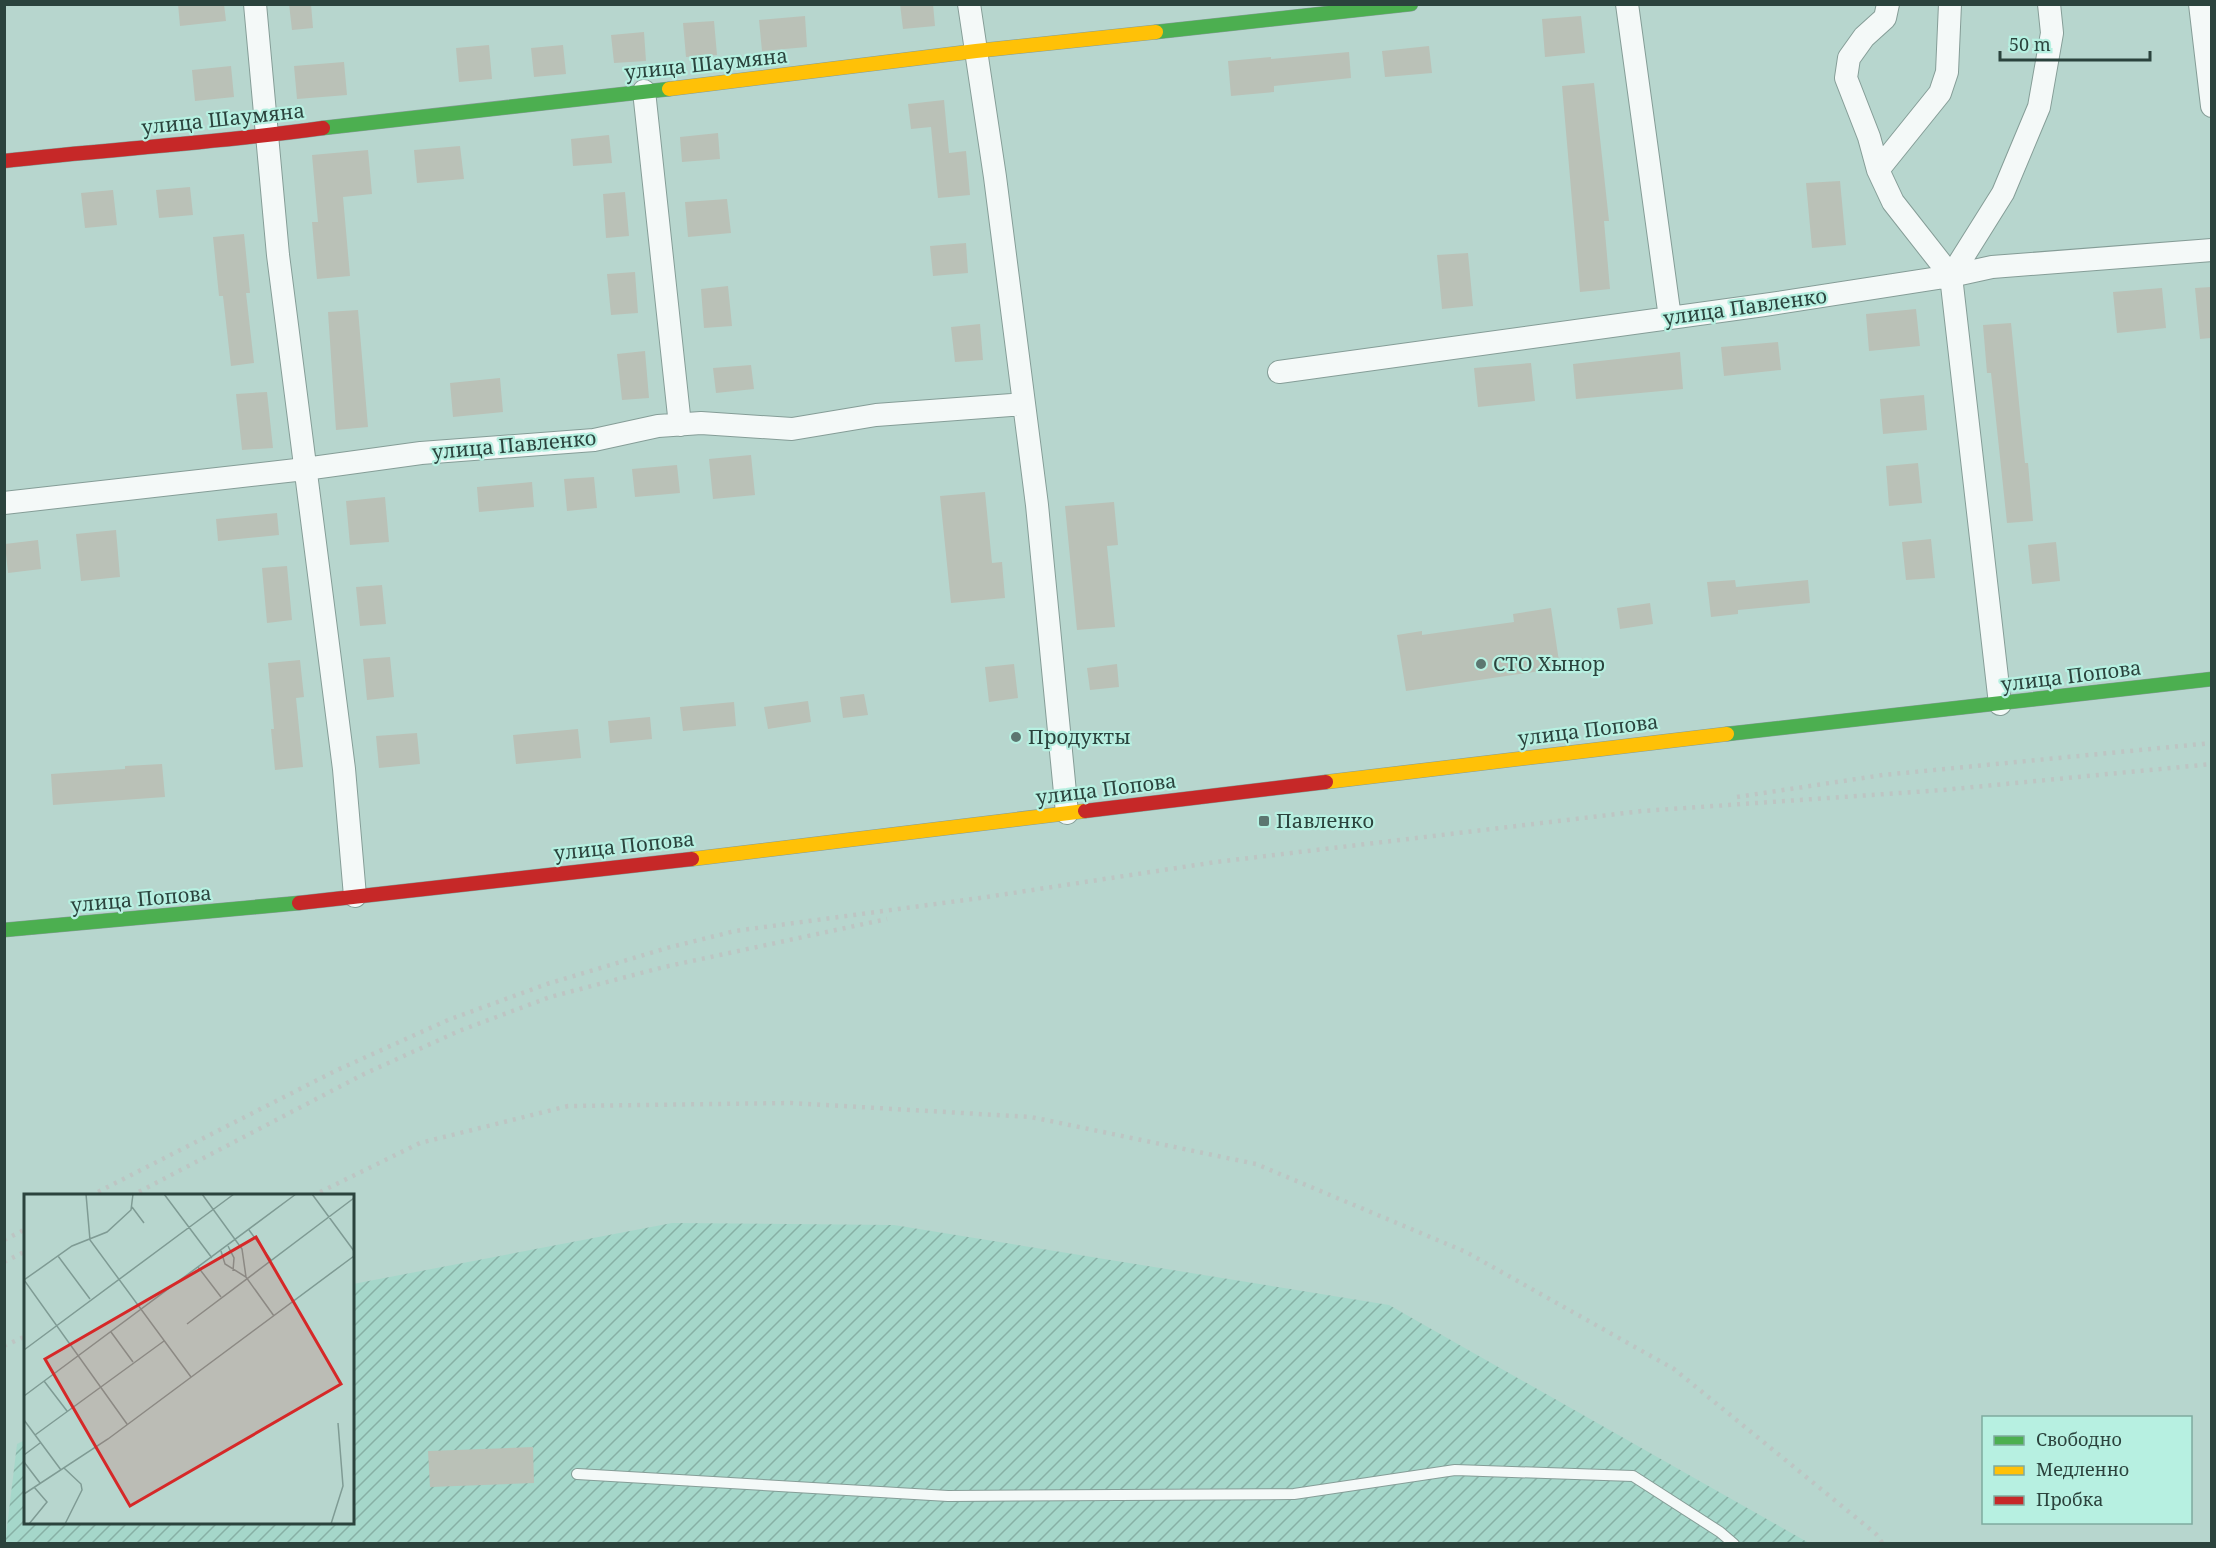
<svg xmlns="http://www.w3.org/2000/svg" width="2216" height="1548" font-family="'Noto Serif',serif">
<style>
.industrial{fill:url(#industrial-furrows)}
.building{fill:#bac1b7}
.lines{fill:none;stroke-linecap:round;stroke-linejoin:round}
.lane-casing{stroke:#859d97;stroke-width:12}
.street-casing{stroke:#859d97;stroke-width:24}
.fast-casing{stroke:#859d97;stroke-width:15}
.slow-casing{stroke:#859d97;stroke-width:15}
.jam-casing{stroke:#859d97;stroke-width:15}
.lane{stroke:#f4f9f8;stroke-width:10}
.street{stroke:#f4f9f8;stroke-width:22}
.fast{stroke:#4caf50;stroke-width:14}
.slow{stroke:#ffc107;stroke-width:14}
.jam{stroke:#c62828;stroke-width:14}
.rail{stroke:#bdc5c3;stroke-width:4.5;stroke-dasharray:3 6;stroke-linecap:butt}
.poi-dot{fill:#5c7670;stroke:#b7f0e1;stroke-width:2}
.labels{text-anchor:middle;stroke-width:4.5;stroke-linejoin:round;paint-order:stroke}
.street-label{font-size:20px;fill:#2b433d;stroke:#b7f0e1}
.poi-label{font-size:20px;fill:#2b433d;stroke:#b7f0e1;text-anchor:start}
.inset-road{fill:none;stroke:#7f9b94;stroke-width:1.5}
.view{fill:#d62828;fill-opacity:0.15;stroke:#d62828;stroke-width:3}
.inset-edge{fill:none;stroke:#2b433d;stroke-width:3}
</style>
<defs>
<pattern id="industrial-furrows" width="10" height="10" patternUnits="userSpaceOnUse" patternTransform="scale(1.5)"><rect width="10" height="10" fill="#a5d7ca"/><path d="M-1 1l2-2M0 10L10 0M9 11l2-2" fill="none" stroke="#87b0a5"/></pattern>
</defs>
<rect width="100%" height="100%" fill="#b7d6ce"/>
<path class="industrial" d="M672,1223L894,1225L1389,1305L1809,1543L5,1544L17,1444L25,1440L26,1522H352L353,1284Z"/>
<path class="building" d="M178,4H224L226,21L180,26Z
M289,4H311L313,28L292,30Z
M900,4H933L935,26L903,29Z
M805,16L807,47L762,51L759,20Z
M1581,16L1585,53L1545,57L1542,19Z
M714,21L717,55L686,57L683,23Z
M644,32L646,61L614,63L611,35Z
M489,45L492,79L459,82L456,48Z
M563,45L566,74L534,77L531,48Z
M1429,46L1432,73L1385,77L1382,51Z
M1349,52L1351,78L1274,86V92L1231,96L1228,61L1271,57V59Z
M344,62L347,95L297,99L294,66Z
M231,66L234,97L195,101L192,70Z
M1594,83L1609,221H1604L1610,289L1580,292L1562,86Z
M944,100L949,153L966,151L970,195L938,198L931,127L911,129L908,104Z
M718,133L720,159L682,162L680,137Z
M609,135L612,163L573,166L571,139Z
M460,146L464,179L417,183L414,150Z
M368,150L372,194L343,197L350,276L317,279L312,222H318L312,155Z
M1840,181L1846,245L1812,248L1806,183Z
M190,187L193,215L159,218L156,190Z
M113,190L117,225L85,228L81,193Z
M625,192L629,236L606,238L603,194Z
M727,199L731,233L688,237L685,202Z
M244,234L250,293H246L254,363L231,366L223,296H219L213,237Z
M966,243L968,273L933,276L930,246Z
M1468,253L1473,306L1442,309L1437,255Z
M635,272L638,313L611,315L607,274Z
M728,286L732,326L704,328L701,289Z
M2211,287V338L2200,339L2195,288Z
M2162,288L2166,328L2117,333L2113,292Z
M1916,309L1920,346L1869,351L1866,314Z
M358,310L368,427L336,430L328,312Z
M2011,323L2025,463H2028L2033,521L2007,523L1991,373H1987L1983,325Z
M980,324L983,360L955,362L951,327Z
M1778,342L1781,370L1724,376L1721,347Z
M645,351L649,398L622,400L617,354Z
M1680,352L1683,389L1576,399L1573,364Z
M1531,363L1535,401L1478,407L1474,368Z
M751,365L754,389L716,393L713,368Z
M500,378L503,412L453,417L450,383Z
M267,392L273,448L242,450L236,394Z
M1924,395L1927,430L1883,434L1880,399Z
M751,455L755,495L713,499L709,459Z
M1918,463L1922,503L1889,506L1886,466Z
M677,465L680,493L635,497L632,469Z
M594,477L597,508L567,511L564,479Z
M532,482L534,507L479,512L477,487Z
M985,492L992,563L1002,562L1005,598L951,603L940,496Z
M385,497L389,542L350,545L346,501Z
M1114,502L1118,545L1107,546L1115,627L1077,630L1065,506Z
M277,513L279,535L218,541L216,519Z
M116,530L120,577L81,581L76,534Z
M1931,539L1935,578L1906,580L1902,542Z
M38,540L41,569L8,573L5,544Z
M2056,542L2060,581L2032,584L2028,545Z
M287,566L292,620L267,623L262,568Z
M1735,580L1736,587L1808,580L1810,603L1738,610V614L1711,617L1707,582Z
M382,585L386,624L360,626L356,587Z
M1650,603L1653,624L1620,629L1617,608Z
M1551,608L1560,668L1406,691L1397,635L1422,631V635L1514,622L1513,614Z
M390,657L394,697L367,700L363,659Z
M300,660L304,697L296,698L303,767L275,770L271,729H274L268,663Z
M1014,664L1018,698L989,702L985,667Z
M1117,664L1119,687L1090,690L1087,668Z
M864,694L868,715L843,718L840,697Z
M808,701L811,722L768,729L764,707Z
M734,702L736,726L683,731L680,707Z
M650,717L652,739L610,743L608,721Z
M578,729L581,758L516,764L513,735Z
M417,733L420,764L379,768L376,736Z
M162,764L165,797L53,805L51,774L125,769V766Z
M533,1447L534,1483L430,1487L428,1451Z"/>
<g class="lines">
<g class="lane-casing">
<path id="lane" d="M577,1474L948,1496L1294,1494L1455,1470L1633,1476L1720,1532L1734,1544"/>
</g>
<g class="street-casing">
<path id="street" d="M255,4L278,255L344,769L355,896
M969,4L995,177L1037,505L1067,813
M1627,4L1670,318
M1888,4L1885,18L1864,37L1849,58L1846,78L1869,137L1878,170L1893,202L1951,276L2000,704
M2200,4L2212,106
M644,91L680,425
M1878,170L1940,93L1947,72L1950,4
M1951,276L2003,193L2039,107L2052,33L2049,4
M1279,372L1764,305L1951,276L1992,267L2212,250
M4,503L305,469L421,453L594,440L658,426L701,423L792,429L876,415L1024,404"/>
</g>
<g class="fast-casing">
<path id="fast" d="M1156,32L1411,4
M323,128L669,89
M1727,734L2212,679
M4,930L299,903"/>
</g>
<g class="slow-casing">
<path id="slow" d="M669,89L976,51L1156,32
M1326,782L1727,734
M692,859L1085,811"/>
</g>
<g class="jam-casing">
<path id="jam" d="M4,161C110,149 217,143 323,128
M1085,811L1326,782
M299,903L692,859"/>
</g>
<use href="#lane" class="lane"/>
<use href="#street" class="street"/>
<use href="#fast" class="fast"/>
<use href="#slow" class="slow"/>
<use href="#jam" class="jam"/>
<path class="rail" d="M1737,797L1883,775L2212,743
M90,1196L335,1071L448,1020L547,984L667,948L735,931L980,898L1216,862L1642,811L1943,790L2212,764
M131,1196L364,1074L459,1031L550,997L664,967L887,919
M312,1196L420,1143L568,1106L791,1103L1031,1117L1256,1164L1466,1252L1674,1369L1876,1534L1883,1544
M4,1240L26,1229
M4,1262L26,1251
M4,1346L26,1336"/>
</g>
<g class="poi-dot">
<circle cx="1481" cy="664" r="6"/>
<circle cx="1016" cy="737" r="6"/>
<rect x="1258" y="815" width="12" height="12" rx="3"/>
</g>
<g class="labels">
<g class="street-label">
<text transform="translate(706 64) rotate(-6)" y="7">улица Шаумяна</text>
<text transform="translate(223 119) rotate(-6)" y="7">улица Шаумяна</text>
<text transform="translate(1745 307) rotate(-8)" y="7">улица Павленко</text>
<text transform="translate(514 445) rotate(-5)" y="7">улица Павленко</text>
<text transform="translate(2071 676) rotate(-7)" y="7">улица Попова</text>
<text transform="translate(1588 730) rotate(-7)" y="7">улица Попова</text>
<text transform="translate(1106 789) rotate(-7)" y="7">улица Попова</text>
<text transform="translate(624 846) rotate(-6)" y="7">улица Попова</text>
<text transform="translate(141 899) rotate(-5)" y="7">улица Попова</text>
</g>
<g class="poi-label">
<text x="1493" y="671">СТО Хынор</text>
<text x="1028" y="744">Продукты</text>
<text x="1276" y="828">Павленко</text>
</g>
</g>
<g transform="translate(24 1194)">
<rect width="330" height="330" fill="#b7d6ce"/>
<path class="inset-road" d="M62,0L66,46L167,183M140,0L188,64M178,0L218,55L222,83M288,0L330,57M108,13L120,29M225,36L247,66M204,52L210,64L209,77M197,57L201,70L222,83L250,122M34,62L66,105M174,73L197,103M163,130L330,4M87,138L109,168M0,156L210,0M20,187L43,217M0,202L272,0M0,226L37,276M103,230L0,86L48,52L83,38L107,16L109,0M11,241L140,147M0,261L16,249M0,268L16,289M40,274L57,290L58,296L41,330M0,300L84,245L330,62M5,330L23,308L10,293M307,330L319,292L314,229"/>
<path class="view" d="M232,43L317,190L106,312L21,165Z"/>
<rect width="330" height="330" class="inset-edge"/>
</g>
<rect width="2216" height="1548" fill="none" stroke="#2b433d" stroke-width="12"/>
<rect x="1982" y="1416" width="210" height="108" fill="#b7f0e1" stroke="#7fab9f" stroke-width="1.5"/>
<rect x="1994" y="1436" width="30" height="9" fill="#4caf50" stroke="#7fab9f" stroke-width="1.5"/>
<text x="2036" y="1446" font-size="18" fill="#2b433d">Свободно</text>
<rect x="1994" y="1466" width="30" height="9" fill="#ffc107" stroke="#7fab9f" stroke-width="1.5"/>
<text x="2036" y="1476" font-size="18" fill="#2b433d">Медленно</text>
<rect x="1994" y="1496" width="30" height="9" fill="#c62828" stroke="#7fab9f" stroke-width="1.5"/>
<text x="2036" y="1506" font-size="18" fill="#2b433d">Пробка</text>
<path d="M2000 51v9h150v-9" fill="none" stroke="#2b433d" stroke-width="3"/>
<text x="2009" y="51" font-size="18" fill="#2b433d" stroke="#b7f0e1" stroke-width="4.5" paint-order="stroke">50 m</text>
</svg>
